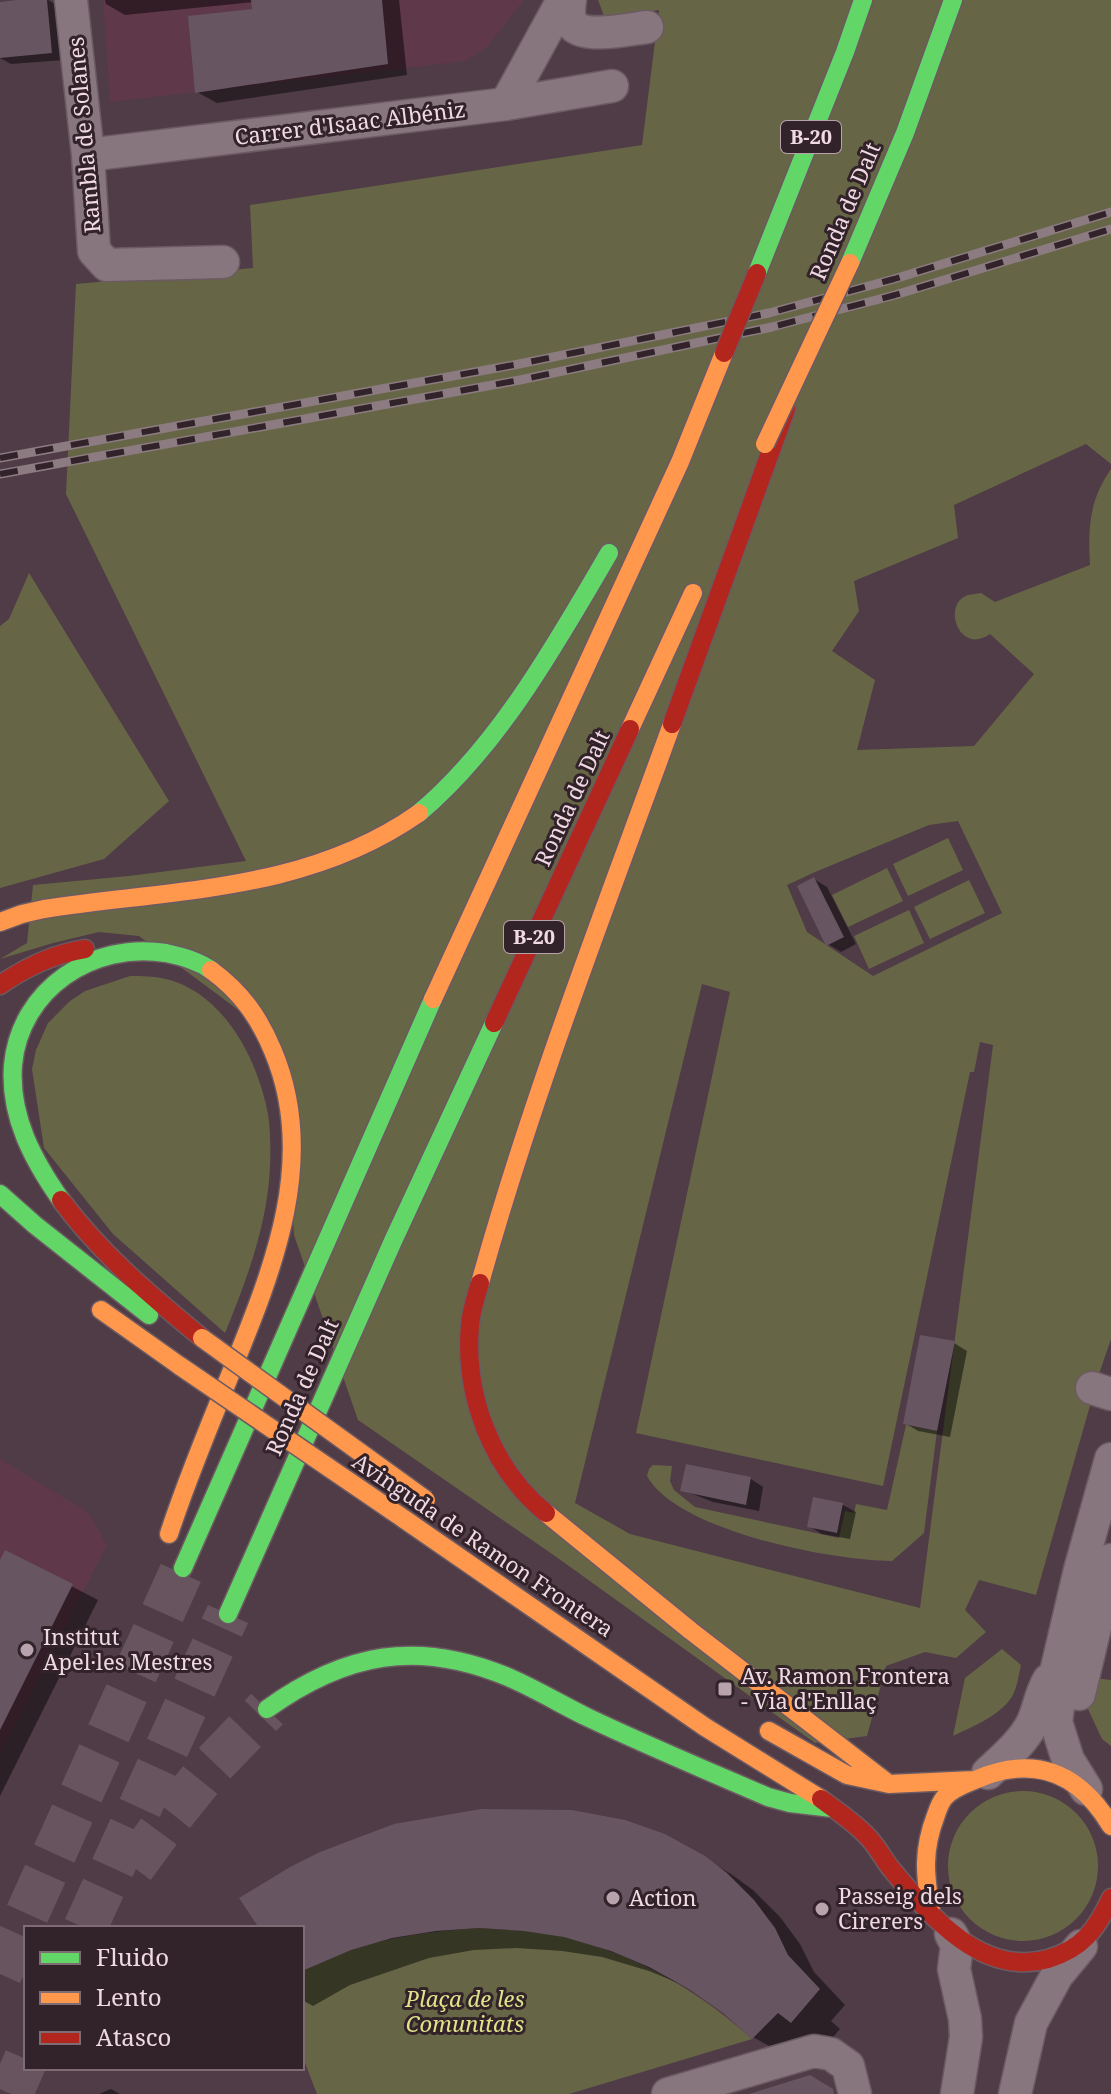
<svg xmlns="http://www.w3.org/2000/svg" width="1111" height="2094" font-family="'Noto Serif',serif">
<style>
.built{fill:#5f384a}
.green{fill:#666647;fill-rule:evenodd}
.shadow{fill:#0007}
.building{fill:#675562}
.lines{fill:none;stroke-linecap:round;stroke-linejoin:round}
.highway-tunnel{stroke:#68545e;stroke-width:44;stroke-dasharray:44 22;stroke-linecap:butt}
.street-casing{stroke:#6b5a62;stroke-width:35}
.fast-casing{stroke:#6b5a62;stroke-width:21}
.slow-casing{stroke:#6b5a62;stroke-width:21}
.jam-casing{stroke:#6b5a62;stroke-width:21}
.street{stroke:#87767e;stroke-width:32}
.fast{stroke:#63d668;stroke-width:18}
.slow{stroke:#ff974d;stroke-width:18}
.jam{stroke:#b3261e;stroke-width:18}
.rail-casing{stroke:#8c7c82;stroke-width:9}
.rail{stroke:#322229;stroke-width:6;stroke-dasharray:18;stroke-linecap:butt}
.slow-bridge-casing{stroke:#6b5a62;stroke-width:21;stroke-linecap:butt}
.jam-bridge-casing{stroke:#6b5a62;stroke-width:21;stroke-linecap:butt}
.slow-bridge{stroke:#ff974d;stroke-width:18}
.jam-bridge{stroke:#b3261e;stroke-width:18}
.poi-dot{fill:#b8a2ac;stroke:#322229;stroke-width:3}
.labels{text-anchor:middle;stroke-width:6;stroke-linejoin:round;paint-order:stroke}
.shield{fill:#322229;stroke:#b7a2ab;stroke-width:2}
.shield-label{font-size:20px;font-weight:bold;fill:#f0d9e3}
.street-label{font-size:22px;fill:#f0d9e3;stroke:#322229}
.poi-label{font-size:22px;fill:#f0d9e3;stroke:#322229;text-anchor:start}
.park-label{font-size:22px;font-style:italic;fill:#e1e389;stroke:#322229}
</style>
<rect width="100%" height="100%" fill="#503c46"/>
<path class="built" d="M103,0H524L487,47L465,61L110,102Z
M0,1459L89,1513L107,1545L0,1754Z"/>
<path class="green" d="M598,0H1111V464L1086,444L954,505L958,538L854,581L859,611L832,651L875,680L857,750L974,746L1034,674L990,634C959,656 941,604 968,595C972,594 977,594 981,593L995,602L1090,565C1088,527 1089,501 1111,469V1339L1099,1374L1036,1595L979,1580L965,1610L986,1632L956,1658L925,1652L886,1666L867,1736L815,1743L555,1556L358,1420L294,1235L280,1041L139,936L99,932L53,943L0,959L27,943L33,885L129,876L246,861L66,494L76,284L253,268L250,205L642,145L659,10L608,18L604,16ZM958,821L1002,913L873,976L807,932L787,885L815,872L929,825ZM702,984L730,992L636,1433L883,1486L970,1072H974L980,1042L993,1045L920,1608L630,1534L575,1503Z
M29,573L169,801L104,859L0,888V626L9,619Z
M948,838L963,870L908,896L893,864Z
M887,868L903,901L848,927L832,895Z
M969,880L985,913L930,939L914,907Z
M909,910L924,943L869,969L854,936Z
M130,976C142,976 154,976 166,979C224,993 258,1060 268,1114C271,1134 271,1160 269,1181C264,1234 245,1284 225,1333L113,1234L44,1148L32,1069L36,1050L48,1023L70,1001L85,991Z
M906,1425L937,1431L924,1533L892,1561C833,1561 677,1531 647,1476L649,1469L653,1465L672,1466L670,1481L674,1490L695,1507L839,1538L845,1511L854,1513L856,1504L887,1510Z
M1002,1649L1021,1665C1019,1673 1018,1682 1015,1690C1007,1713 974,1726 953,1736L965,1678Z
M1095,1678L1111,1680V1746L1102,1739L1088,1709Z
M948 1866a75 75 0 1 1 150 0a75 75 0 1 1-150 0Z
M479,1928C508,1930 537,1930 565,1937C636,1955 698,1990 752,2039L569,2094H317L302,2055V1971C356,1941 418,1932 479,1928Z"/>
<path class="shadow" d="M37,0H48L59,6L64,60L11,64L0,58V4Z
M105,0H399L407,75L217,103L197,92L254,11V2L125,15L106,4Z
M814,879L827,887L856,944L841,952L828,944Z
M954,1343L967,1351L950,1437L918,1431L905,1423Z
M688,1466L751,1479L763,1487L759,1511L713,1502L683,1490Z
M814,1500L843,1505L856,1512L850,1539L822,1534L809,1526Z
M6,1552L98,1600L0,1796V1565Z
M704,1858L731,1874L753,1890L780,1917L800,1944L814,1972L845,2005L831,2021L840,2029L829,2042L814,2034L790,2058L753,2037L724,2011L688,1987L649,1971L602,1957L562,1951L517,1948L474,1950L429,1958L350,1985L313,2006L302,2000V1928H255Z
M111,2089L120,2094H99Z"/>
<path class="building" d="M16,0H47L52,53L0,58V2Z
M251,0H382L388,64L195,93L188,16L252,9Z
M814,877L844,937L826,946L797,886Z
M920,1335L955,1341L937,1431L903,1424Z
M686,1464L751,1477L746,1505L680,1491Z
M813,1497L843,1503L837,1533L807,1527Z
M5,1550L73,1584L0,1730V1560Z
M481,1809L572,1810L625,1820L665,1834L705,1856L727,1873L754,1900L775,1928L788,1955L820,1989L791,2023L778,2013L752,2039L723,2013L689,1989L649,1967L611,1951L564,1937L524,1931L479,1928L436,1931L392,1938L351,1950L302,1971V1928H251L257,1925L239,1898L290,1867L320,1852L394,1824Z
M810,2075L833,2089L834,2094H749Z"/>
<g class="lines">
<path class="highway-tunnel" d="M133,1867L160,1830L209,1769L267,1709
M85,1928L228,1614
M0,1974L183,1568
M11,2094L26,2059"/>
<g class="street-casing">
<path id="street" d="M71,0L88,155L94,251L107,265L223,262
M570,0C569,8 567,17 573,25C585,39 630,29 647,27
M506,104L563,0
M88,155L506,104L612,86
M1092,1388L1111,1394
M1079,1694L1111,1560
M988,1773C1004,1758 1022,1743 1032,1724C1039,1710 1040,1694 1049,1680
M1086,1789L1068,1760L1056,1722L1060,1690L1057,1668L1080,1570L1111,1459
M951,1934L957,1945L954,1969L965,2019L966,2037L957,2094
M668,2094L814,2051L831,2054L848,2066L855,2094
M1015,2094L1031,2023L1057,1975L1081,1946"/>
</g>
<g class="fast-casing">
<path id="fast" d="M850,263L905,133L953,0
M757,273L845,52L863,0
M419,813C499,746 557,642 609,553
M0,1194L35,1225L149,1315
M61,1200C33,1160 9,1116 13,1065C20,989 93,941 166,953C181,956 198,961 211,970
M183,1568L433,999
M228,1614L393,1241L494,1023
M267,1709C345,1653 417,1639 508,1677C536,1689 562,1705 589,1718C648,1746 708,1771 768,1797L790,1803L832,1808"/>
</g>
<g class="slow-casing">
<path id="slow" d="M630,729L693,593
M0,922L22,914L44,909C174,889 307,892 419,813
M433,999L680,462L724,353
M480,1283C533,1093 605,909 672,724
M101,1310L180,1366
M546,1513L691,1631L889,1784
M404,1519L705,1727L821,1799
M169,1534C186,1482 207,1431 228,1380C270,1276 320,1162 273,1051C259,1017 241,992 211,970
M769,1731L847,1775L889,1784L974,1780
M931,1912C925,1875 922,1851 936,1815C938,1809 940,1803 944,1798C951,1789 965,1784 975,1780C1034,1754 1079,1772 1111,1826"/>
</g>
<g class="jam-casing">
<path id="jam" d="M672,724L786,409
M0,985C26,967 53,954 85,949
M494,1023L630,729
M61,1200C100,1253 151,1296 202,1338
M480,1283C476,1297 471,1311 470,1325C464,1395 491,1468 546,1513
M821,1799C837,1811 854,1822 868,1837C878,1847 884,1861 893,1871C931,1917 982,1977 1048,1959C1082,1949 1097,1929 1111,1898"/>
</g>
<use href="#street" class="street"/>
<use href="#fast" class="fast"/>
<use href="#slow" class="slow"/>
<use href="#jam" class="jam"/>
<g class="rail-casing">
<path id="rail" d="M0,458L519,364L769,313L894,279L1111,212
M0,474L520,380L772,327L895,295L1111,229"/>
</g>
<use href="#rail" class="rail"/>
<g class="slow-bridge-casing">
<path id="slow-bridge" d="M765,444L850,263
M202,1338L426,1500
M180,1366L404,1519"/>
</g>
<g class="jam-bridge-casing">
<path id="jam-bridge" d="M724,353L757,273"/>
</g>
<use href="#slow-bridge" class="slow-bridge"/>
<use href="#jam-bridge" class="jam-bridge"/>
</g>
<g class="poi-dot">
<circle cx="27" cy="1650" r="8"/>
<rect x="717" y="1681" width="16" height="16" rx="4"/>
<circle cx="613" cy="1898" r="8"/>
<circle cx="822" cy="1909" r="8"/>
</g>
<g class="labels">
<g class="shield">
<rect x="781" y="121" width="60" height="32" rx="6"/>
<rect x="504" y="921" width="60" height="32" rx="6"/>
</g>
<g class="shield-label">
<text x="811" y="144">B-20</text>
<text x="534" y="944">B-20</text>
</g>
<g class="street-label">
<text transform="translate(350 123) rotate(-7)" y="8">Carrer d'Isaac Albéniz</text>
<text transform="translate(84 135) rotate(-95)" y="8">Rambla de Solanes</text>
<text transform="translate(845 211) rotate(-67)" y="8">Ronda de Dalt</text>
<text transform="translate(572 798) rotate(-65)" y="8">Ronda de Dalt</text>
<text transform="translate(302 1387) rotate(-66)" y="8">Ronda de Dalt</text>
<text transform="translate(483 1545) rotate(34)" y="8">Avinguda de Ramon Frontera</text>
</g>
<g class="poi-label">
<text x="43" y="1645">Institut<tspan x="43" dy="25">Apel·les Mestres</tspan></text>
<text x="741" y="1684">Av. Ramon Frontera<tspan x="741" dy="25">- Via d'Enllaç</tspan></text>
<text x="838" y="1904">Passeig dels<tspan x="838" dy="25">Cirerers</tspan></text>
<text x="629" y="1906">Action</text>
</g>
<g class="park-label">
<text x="465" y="2007">Plaça de les<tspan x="465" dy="25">Comunitats</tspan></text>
</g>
</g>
<rect x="24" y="1926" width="280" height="144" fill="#322229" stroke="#7e6b73" stroke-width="2"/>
<rect x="40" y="1952" width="40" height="12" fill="#63d668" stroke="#7e6b73" stroke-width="2"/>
<text x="96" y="1966" font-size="24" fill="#f0d9e3">Fluido</text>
<rect x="40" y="1992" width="40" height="12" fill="#ff974d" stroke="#7e6b73" stroke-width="2"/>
<text x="96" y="2006" font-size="24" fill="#f0d9e3">Lento</text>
<rect x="40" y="2032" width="40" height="12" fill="#b3261e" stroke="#7e6b73" stroke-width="2"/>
<text x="96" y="2046" font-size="24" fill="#f0d9e3">Atasco</text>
</svg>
